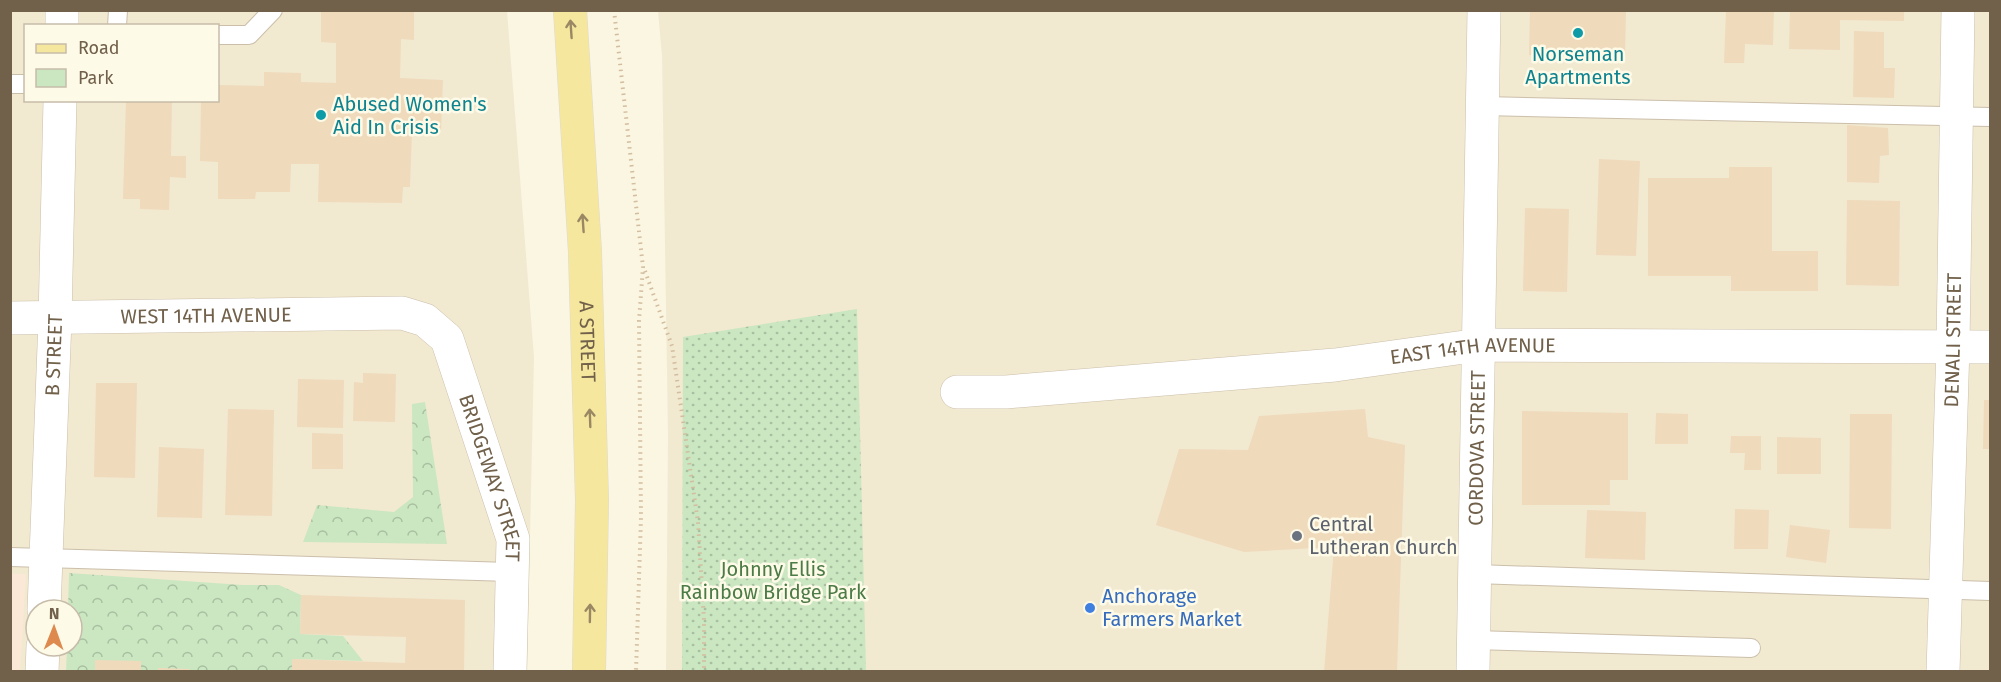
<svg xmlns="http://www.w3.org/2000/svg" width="2001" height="682" font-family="'Fira Sans',sans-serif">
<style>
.residential{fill:#f2e9d1;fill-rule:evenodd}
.commercial{fill:#fbe8d7}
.green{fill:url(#green-dots)}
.forest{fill:url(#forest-crowns)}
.building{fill:#efdabc}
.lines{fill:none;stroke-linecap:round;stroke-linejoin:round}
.lane-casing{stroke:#cbbfaa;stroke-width:20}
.street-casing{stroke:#cbbfaa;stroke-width:34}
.primary-casing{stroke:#ddd9d4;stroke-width:34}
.path{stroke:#d3bd9f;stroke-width:4;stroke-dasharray:1.5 4.5;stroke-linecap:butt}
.lane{stroke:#fff;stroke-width:18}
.street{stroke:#fff;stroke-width:33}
.primary{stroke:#f6e79e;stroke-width:33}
.oneway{stroke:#998863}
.culture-dot{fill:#0f9aa8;stroke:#fefae8;stroke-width:2}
.worship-dot{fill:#6b7280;stroke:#fefae8;stroke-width:2}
.shop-dot{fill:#3f7fe0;stroke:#fefae8;stroke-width:2}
.labels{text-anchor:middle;stroke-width:5;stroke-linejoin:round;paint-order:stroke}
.culture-label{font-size:20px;fill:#0d838f;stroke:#fefae8}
.street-label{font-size:20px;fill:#71604a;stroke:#fefae8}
.worship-label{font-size:20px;fill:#5b616d;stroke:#fefae8;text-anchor:start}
.park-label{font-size:20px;fill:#4b7b46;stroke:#fefae8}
.shop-label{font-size:20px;fill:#366cbe;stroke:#fefae8;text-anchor:start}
</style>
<defs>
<pattern id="green-dots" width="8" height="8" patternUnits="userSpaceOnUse" patternTransform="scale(1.5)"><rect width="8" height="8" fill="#cae7c2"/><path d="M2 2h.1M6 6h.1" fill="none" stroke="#a8bfa0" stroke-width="1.8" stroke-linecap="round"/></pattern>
<pattern id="forest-crowns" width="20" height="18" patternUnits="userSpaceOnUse" patternTransform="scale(1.5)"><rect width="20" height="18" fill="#cae7c2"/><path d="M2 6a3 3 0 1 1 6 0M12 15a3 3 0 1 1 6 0" fill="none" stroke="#a8bfa0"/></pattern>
</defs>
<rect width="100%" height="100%" fill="#fbf6e2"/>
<path class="residential" d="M10,11H507L534,357L527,671H11ZM26,26H218V100H26ZM36,610H72V646H36Z
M658,11H1990V671H666L668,436L662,56Z"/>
<path class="commercial" d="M11,574H26L20,671H11Z"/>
<path class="green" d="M857,309L866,671H682L683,337Z"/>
<path class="forest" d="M425,402L447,544L303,542L317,505L394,512L413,497L412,404Z
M69,573L243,585H279L301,595L300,634L343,636L363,661L292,659V672H66L67,646H72V610H68Z"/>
<path class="building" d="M321,10H414V40L401,39L400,78L443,80L441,131L412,130L410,187H403L402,203L318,202L319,164H291L290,192H256L255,199H218V162L200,161L201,100H218V85L264,86V72L301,73V82L336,83V43L321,42Z
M1530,10H1626L1625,57L1529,55Z
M1726,10H1774L1773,45L1745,44L1744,63H1724Z
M1790,10H1904V21L1840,20V50L1789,49Z
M1854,31L1884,32V68H1895L1894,98L1853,97Z
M126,100H172L171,156H186V178L170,177L169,210L140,209V199H123Z
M1847,125L1888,128L1889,155L1880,156L1879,183L1847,182Z
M1599,159L1640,161L1636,256L1596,255Z
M1729,167H1772V251H1818V291H1731V276H1648V178H1729Z
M1847,200L1900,201L1899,286L1846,285Z
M1525,208L1569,209L1567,292L1523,291Z
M363,373L396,374L395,422L353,421L354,382L363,383Z
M298,379L344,380L343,428L297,427Z
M96,383H137L135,478L94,477Z
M1984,400H1990V449H1983Z
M228,409L274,410L272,516L225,515Z
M1365,409L1368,437L1405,445L1397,672H1324L1334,547L1244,552L1156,525L1179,449L1248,450L1259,416Z
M1522,411L1628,413V480H1610V505H1522Z
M1656,413L1688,414V444H1655Z
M1850,414H1892L1891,529L1849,528Z
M312,433L343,434V469H312Z
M1731,436H1761V470H1744L1745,453H1730Z
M1777,437L1821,438V474H1777Z
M159,447L204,449L202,518L157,517Z
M1735,509L1769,510L1768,549H1734Z
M1587,510L1646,512L1645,560L1585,558Z
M1790,525L1830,530L1826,563L1786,557Z
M301,595L465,600L464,672H292V659L405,663L406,637L300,634Z
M95,660L141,661V672H95Z
M158,668L190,669V672H158Z"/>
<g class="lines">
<g class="lane-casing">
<path id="lane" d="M117,26L118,10
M218,35H249L273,10
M10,84H26
M1483,106L1990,117
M10,557L512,572
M1475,574L1990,591
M1473,640L1751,648"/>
</g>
<g class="street-casing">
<g id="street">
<path d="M62,26V10"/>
<path id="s1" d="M10,318L402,313L425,320L447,339L513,539L510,672"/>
<path id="s2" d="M957,392H1006L1335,365L1479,345L1990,347"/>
<path id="s3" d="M44,610L55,319L60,100"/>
<path d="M42,672L43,646"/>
<path id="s4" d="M1473,672L1484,10"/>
<path id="s5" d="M1943,672L1953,346L1958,10"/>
</g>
</g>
<g class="primary-casing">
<g id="primary">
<path id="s6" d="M570,10L585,252L592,500L589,672"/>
</g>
</g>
<path class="path" d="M614,10L643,267L639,321L641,517L636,672
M645,271L672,346L698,522L704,620V672"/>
<use href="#lane" class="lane"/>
<use href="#street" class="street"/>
<use href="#primary" class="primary"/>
</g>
<defs><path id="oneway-shaft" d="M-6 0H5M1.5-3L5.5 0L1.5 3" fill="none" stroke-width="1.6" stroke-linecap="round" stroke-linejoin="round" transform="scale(1.5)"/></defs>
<g class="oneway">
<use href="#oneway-shaft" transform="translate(571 29) rotate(-94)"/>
<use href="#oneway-shaft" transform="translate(583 223) rotate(-94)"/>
<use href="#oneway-shaft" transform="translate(590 418) rotate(-92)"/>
<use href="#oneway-shaft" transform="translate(590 613) rotate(-89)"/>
</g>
<g class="culture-dot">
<circle cx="1578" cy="33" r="6"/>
<circle cx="321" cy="115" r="6"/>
</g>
<circle class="worship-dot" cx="1297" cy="536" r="6"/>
<circle class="shop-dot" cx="1090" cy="608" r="6"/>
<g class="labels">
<g class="culture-label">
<text x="1578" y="61">Norseman<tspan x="1578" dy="23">Apartments</tspan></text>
<text x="333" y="111" text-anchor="start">Abused Women's<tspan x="333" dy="23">Aid In Crisis</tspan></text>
</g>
<g class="street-label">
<text dy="7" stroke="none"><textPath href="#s1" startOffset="196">WEST 14TH AVENUE</textPath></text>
<text dy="7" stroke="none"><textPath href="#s6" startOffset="332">A STREET</textPath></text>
<text dy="7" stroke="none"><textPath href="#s5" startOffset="332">DENALI STREET</textPath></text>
<text dy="7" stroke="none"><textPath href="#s2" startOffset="518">EAST 14TH AVENUE</textPath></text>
<text dy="7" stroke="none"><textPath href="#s3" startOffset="255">B STREET</textPath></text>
<text dy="7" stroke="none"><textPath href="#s4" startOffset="224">CORDOVA STREET</textPath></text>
<text dy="7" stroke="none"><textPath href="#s1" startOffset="591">BRIDGEWAY STREET</textPath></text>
</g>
<g class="worship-label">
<text x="1309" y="531">Central<tspan x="1309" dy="23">Lutheran Church</tspan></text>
</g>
<g class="park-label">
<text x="773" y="576">Johnny Ellis<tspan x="773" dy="23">Rainbow Bridge Park</tspan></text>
</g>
<g class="shop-label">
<text x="1102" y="603">Anchorage<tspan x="1102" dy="23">Farmers Market</tspan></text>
</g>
</g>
<rect width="2001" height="682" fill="none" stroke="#71604a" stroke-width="24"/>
<rect x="24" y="24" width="195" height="78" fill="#fefae8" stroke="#c6bca9" stroke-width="1.5"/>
<rect x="36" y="44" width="30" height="9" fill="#f6e79e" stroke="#c6bca9" stroke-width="1.5"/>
<text x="78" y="54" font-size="18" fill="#71604a">Road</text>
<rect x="36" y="69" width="30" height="18" fill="#cae7c2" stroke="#c6bca9" stroke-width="1.5"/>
<text x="78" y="84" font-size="18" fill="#71604a">Park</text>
<g transform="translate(54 628) rotate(1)"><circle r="28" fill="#fefae8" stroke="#c6bca9" stroke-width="1.5"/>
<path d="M0-4.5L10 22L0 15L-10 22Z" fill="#de8a4e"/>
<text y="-9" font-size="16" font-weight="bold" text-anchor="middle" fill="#71604a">N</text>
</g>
</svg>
